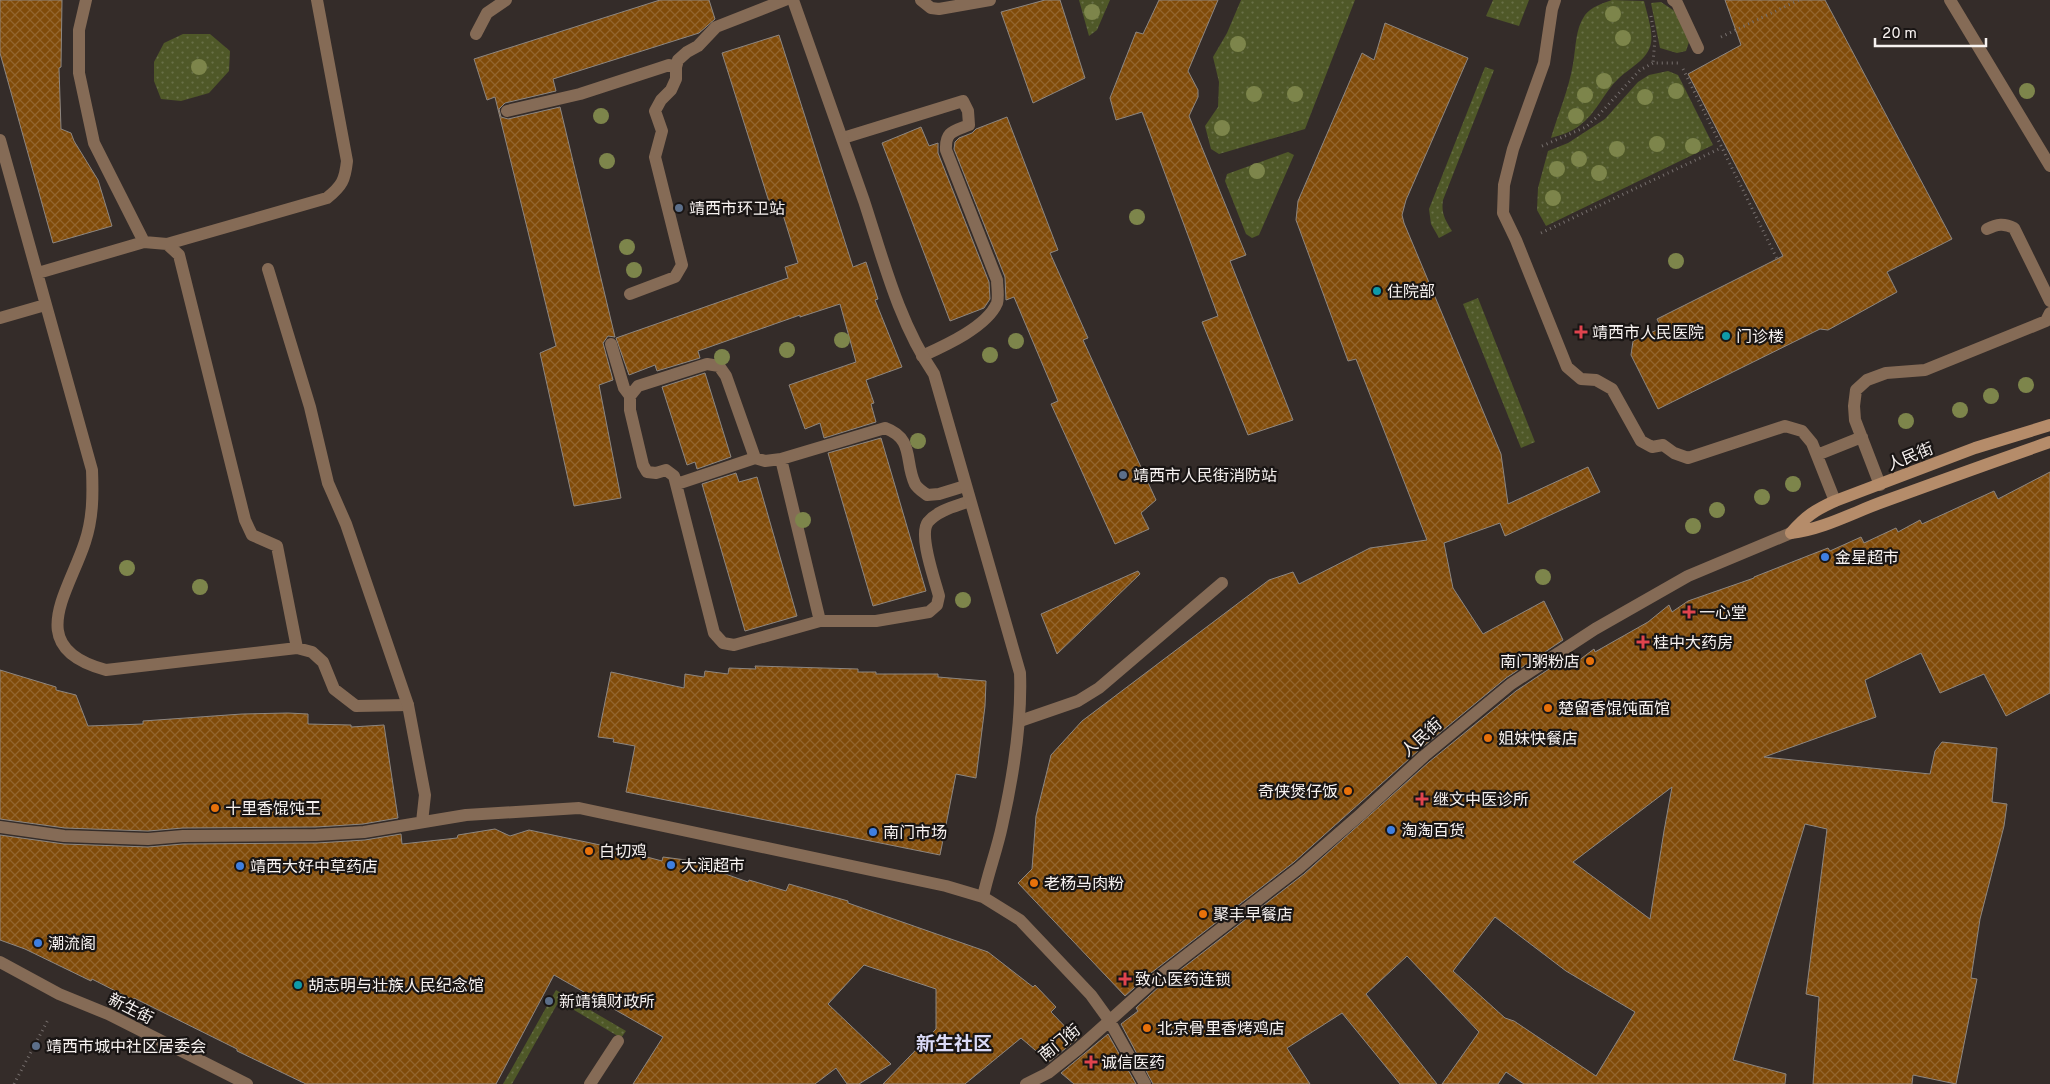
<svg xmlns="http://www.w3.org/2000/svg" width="2050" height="1084" font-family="Overpass,'Noto Sans SC',sans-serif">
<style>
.grass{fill:url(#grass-dots)}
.building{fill:url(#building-cross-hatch);stroke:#8d8680;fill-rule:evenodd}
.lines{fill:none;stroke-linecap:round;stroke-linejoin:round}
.path{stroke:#766f6d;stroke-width:3;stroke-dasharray:1 4;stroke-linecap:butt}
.service{stroke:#856b56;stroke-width:12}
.minor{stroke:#856b56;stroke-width:12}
.secondary{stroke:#b58c6a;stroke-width:12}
.tree{fill:#7d854b}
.service-dot{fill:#5c6f8a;stroke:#191514;stroke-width:2}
.culture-dot{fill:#0f9aa8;stroke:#191514;stroke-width:2}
.health-dot{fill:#e0444e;stroke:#191514;stroke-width:2}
.shop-dot{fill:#3f7fe0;stroke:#191514;stroke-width:2}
.food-dot{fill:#e8710a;stroke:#191514;stroke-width:2}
.labels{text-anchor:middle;stroke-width:4.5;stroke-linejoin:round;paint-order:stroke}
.poi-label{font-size:16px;fill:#f7f2f0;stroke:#191514;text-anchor:start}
.street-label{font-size:16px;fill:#f7f2f0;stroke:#191514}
.quarter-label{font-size:19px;font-weight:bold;fill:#dbdbf8;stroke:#191514}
</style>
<defs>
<pattern id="grass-dots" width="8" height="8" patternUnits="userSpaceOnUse" patternTransform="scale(1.25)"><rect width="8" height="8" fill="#4f5828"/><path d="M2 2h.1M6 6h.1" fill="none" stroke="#697048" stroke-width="1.8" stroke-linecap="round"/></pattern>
<pattern id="building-cross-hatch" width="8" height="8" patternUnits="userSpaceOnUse" patternTransform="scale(1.25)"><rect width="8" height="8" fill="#804b09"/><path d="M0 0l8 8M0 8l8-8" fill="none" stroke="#93652d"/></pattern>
</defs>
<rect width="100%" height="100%" fill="#342c29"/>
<path class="grass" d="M1079,0H1110L1097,30L1089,36Z
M1241,0H1355L1305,129L1219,154L1211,149L1205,126L1218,107L1219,82L1213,57L1227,33Z
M1493,0H1529L1519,26L1486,16Z
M1612,0L1644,1C1647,14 1653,30 1651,43C1648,60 1629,68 1618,79C1604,92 1596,114 1579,126C1571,132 1561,135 1551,138C1558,114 1569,89 1573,64C1576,48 1575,29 1585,15C1591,7 1603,3 1612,0Z
M1661,2L1676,12L1689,42L1686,51L1677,53L1660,48L1651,3Z
M183,34H210L230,51L229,71L209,93L181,101L161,99L154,81V62L164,43Z
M1485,67L1494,70L1443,200C1441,213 1445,220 1452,231L1439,238L1431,224L1429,209Z
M1668,71L1678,75L1713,145L1546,226L1537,210L1538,188L1548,151L1568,143L1605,119L1638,82L1649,75Z
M1288,152L1294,155L1259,235L1252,238L1246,234L1225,181L1227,174Z
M1478,298L1535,442L1521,448L1463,304Z
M556,990L626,1031L621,1038L559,1001L512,1084H503Z"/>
<path class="building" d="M0,0H62L61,67L59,68L61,129L71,133L74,141L98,180L112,226L53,243L0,53Z
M660,0H709L715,19L699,33L553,79L556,91L505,103L499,109L501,117L508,119L560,107L615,337L608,336L603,343L613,380L599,385L621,498L574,506L540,353L556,346L495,97L487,100L474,59Z
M1045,0H1060L1085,78L1033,103L1001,12Z
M1159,0H1218L1188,71L1198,90V97L1189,116L1246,255L1230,261L1293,420L1248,435L1202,322L1218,316L1142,112L1116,120L1110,98L1136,32L1143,34Z
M1725,0H1825L1952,239L1887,272L1897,292L1828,330L1820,329L1658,409L1631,355L1633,341L1661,328L1657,319L1783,256L1688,74L1741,45Z
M1385,23L1468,58L1406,200L1402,215L1404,223L1501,454L1508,504L1588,467L1600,492L1505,536L1500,523L1444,543L1453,588L1483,634L1544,601L1563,640L1506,678L1419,750L1294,862L1151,973L1125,996L1018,883L1032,869L1036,816L1051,755L1082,721L1269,580L1293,572L1299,584L1370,548L1427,540L1356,359L1348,361L1296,220L1298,201L1362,53L1374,60Z
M779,35L853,267L866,262L878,299L875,300L902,367L866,380L874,403L871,404L876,422L824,438L820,423L805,429L789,385L856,362L840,304L800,317V315L698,351L700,358L657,371L655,365L629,375L616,338L788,278L785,267L798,263L779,202L770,205L722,53Z
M1007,117L1058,250L1050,253L1088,338L1083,340L1156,500L1141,513L1149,529L1115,544L1051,404L1058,401L1014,297L1006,300L1005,277L954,149L955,142L959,138L972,133L976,129Z
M921,127L929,146L938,143V153L989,282L990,299L984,308L950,321L882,143Z
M705,373L731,457L697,469L695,462L687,465L662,387Z
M881,438L926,591L873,606L828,453Z
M2050,472V693L2006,716L1984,674L1940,693L1921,653L1865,680L1876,717L1764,757L1930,774L1935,751L1942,742L1997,748L1992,802L2007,804L2004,826L1980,919L1971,978L1977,979L1956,1084L1913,1075L1912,1084H1813L1819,997L1806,994L1827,829L1805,824L1733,1060L1786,1074L1785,1084H1524L1506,1072L1498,1084H1442L1479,1032L1407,956L1366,994L1437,1084H1400L1342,1013L1287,1048L1310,1084H1153L1121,1024L1138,1011L1136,1008L1161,985L1304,874L1429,762L1516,691L1570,655L1574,664L1594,649L1595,652L1648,622L1669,605L1672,612L1688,601L1754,578V577L1810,555L1828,548L1830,551L1861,537L1864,543L1896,528L1898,532L1920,520L1922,524L1994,491L1998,499ZM1672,787L1664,831L1650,919L1573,862ZM1495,917L1566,971L1635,1012L1596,1076L1514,1021L1505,1018L1453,971Z
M736,473L739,482L757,477L797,616L745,631L702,484Z
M1138,571L1140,574L1057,654L1041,614Z
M755,666L858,669V672H876V674H938V677L986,681L985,706L976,778L956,774L940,855L626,792L635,746L613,742L614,739L598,737L611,672L684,688L685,674L704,677L705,671L728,674L729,668L756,669Z
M0,670L56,687V690L76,695L88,726L143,724V721L242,714L288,713L308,714V724L351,725V727L384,725L398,818L363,824L316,827L183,828L148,831L65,828L0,819Z
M495,829L510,836L529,830L605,846L631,855L632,853L662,861L663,857L686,860L748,882L749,880L786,891L789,884L848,901V903L988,952L1033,987L1035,985L1056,1007L1051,1012L1077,1039L1049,1062L1021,1038L965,1084H883L936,1029V989L864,965L828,1004L891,1064L859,1084H847L836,1068L815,1084H633L663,1037L554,975L496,1084H306L237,1051V1049L134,998L133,1000L92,979L91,981L25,949L0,940V835L64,844L148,847L183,844L317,843L365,840L401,834L402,844L457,838L458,835Z
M1108,1034L1136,1084H1074L1061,1073Z"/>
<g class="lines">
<path class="path" d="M1651,16L1655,39L1653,63
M1721,37L1799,0
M1683,69L1779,263
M1542,146L1586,127L1597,117L1640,70L1653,63H1678
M1541,233L1721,148
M14,1084L49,1018"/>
<path class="service" d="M86,0L79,30V73L94,143L144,242
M921,0L931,8L939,9L990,0
M1555,0L1552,9L1544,63L1513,149L1504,185L1503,213L1516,240L1567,367L1581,379L1596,380L1612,389L1641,441L1652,447L1663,445L1674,453L1688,458L1785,426L1802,431L1812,443L1835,501
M1673,0L1677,3L1698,48
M1950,0L2050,166
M507,111L580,94L660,68L669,65L676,67
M843,138L963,101L968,111L969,125C954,131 945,131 946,150L997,280C997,286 999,297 997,303C987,327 944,346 922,356
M0,140L92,470C93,495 93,518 85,542C68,594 23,648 106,670L297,648L312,652L323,662L334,689L356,706L408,705
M1987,229C1997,224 2004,223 2014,228L2050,301
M167,244L327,198C342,186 345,180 347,161L317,0
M38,273L144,242L167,244L179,255L245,520L252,535L277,546L297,648
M630,294L675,277L682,265L655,157L662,131L655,111L661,100L671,90L676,79V67L678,60L687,52L698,46L716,27L785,0
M0,318L45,305
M611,344L624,388L630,396
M1817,455L1862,437
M781,459L820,621
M677,484L755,458
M1880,485L1855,420L1854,406L1856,390L1867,380L1886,373L1925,370L2046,321L2050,313
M965,486L939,494L927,495C923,492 917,488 915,484C904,461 915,439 885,428L781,459L765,461L755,458L726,376L719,366L707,364L638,386L630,396V410L643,465L647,472L656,473L666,470L674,476L714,633L723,643L734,645L820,621H876L929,612L937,605L939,596C935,580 918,535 928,522C938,510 957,506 970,501
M1020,721L1078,701L1099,688L1222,583
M590,1084L618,1041"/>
<path class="minor" d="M793,0C817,67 841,134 864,201C883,259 899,323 934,374L1020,673C1022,724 1013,777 1002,826C997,850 988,873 983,897
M476,34L487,13L506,0
M268,269L310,407L328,483L346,524L408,705L425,795L422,822
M0,827L64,836L148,839L183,836L316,835L364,832L466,815L579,808L946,886L983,897L1020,920L1091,995L1109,1020L1145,1084
M0,962L59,994L108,1014L247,1084
M1026,1084L1048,1073L1078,1049L1156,979L1299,868L1361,814L1424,756L1511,684L1595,629L1688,576L1791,533"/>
<path class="secondary" d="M1791,533C1806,516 1815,510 1835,501L1975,448L2050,425
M1791,533C1824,529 1854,512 1885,501C1940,481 1995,461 2050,442"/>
</g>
<g class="tree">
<circle cx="1092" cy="12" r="8"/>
<circle cx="1613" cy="14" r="8"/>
<circle cx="1623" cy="38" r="8"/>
<circle cx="1238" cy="44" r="8"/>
<circle cx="199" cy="67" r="8"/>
<circle cx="1604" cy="81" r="8"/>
<circle cx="1676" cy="91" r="8"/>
<circle cx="2027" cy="91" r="8"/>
<circle cx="1254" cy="94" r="8"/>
<circle cx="1295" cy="94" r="8"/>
<circle cx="1585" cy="95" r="8"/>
<circle cx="1645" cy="97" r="8"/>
<circle cx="601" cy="116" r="8"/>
<circle cx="1576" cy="116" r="8"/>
<circle cx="1222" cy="128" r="8"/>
<circle cx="1657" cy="144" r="8"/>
<circle cx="1693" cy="146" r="8"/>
<circle cx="1617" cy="149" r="8"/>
<circle cx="1579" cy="159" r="8"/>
<circle cx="607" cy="161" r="8"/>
<circle cx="1557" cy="169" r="8"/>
<circle cx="1257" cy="171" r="8"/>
<circle cx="1599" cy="173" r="8"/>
<circle cx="1553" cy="198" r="8"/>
<circle cx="1137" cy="217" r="8"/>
<circle cx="627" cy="247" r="8"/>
<circle cx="1676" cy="261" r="8"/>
<circle cx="634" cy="270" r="8"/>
<circle cx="842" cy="340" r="8"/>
<circle cx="1016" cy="341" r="8"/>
<circle cx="787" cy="350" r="8"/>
<circle cx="990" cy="355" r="8"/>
<circle cx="722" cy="357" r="8"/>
<circle cx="2026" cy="385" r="8"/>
<circle cx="1991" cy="396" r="8"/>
<circle cx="1960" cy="410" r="8"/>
<circle cx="1906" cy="421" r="8"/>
<circle cx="918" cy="441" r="8"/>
<circle cx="1793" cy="484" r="8"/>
<circle cx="1762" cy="497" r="8"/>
<circle cx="1717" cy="510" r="8"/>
<circle cx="803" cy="520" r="8"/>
<circle cx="1693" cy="526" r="8"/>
<circle cx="127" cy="568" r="8"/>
<circle cx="1543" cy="577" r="8"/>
<circle cx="200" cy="587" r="8"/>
<circle cx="963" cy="600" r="8"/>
</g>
<g class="service-dot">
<circle cx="679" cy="208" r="5"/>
<circle cx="1123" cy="475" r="5"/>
<circle cx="549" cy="1001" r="5"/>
<circle cx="36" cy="1046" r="5"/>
</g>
<g class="culture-dot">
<circle cx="1377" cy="291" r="5"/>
<circle cx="1726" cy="336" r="5"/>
<circle cx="298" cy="985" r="5"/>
</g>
<g class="health-dot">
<path d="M1578.5 324.5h5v5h5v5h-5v5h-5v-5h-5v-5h5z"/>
<path d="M1686.5 604.5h5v5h5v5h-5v5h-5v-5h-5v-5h5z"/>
<path d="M1640.5 634.5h5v5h5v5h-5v5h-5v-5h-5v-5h5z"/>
<path d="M1419.5 791.5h5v5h5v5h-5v5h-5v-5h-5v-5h5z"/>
<path d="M1122.5 971.5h5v5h5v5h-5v5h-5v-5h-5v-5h5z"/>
<path d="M1088.5 1054.5h5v5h5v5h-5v5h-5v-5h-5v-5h5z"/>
</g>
<g class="shop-dot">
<circle cx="1825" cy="557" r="5"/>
<circle cx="1391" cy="830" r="5"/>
<circle cx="873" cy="832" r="5"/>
<circle cx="671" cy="865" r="5"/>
<circle cx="240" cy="866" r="5"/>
<circle cx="38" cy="943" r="5"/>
</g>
<g class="food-dot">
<circle cx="1590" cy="661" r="5"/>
<circle cx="1548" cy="708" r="5"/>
<circle cx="1488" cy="738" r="5"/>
<circle cx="1348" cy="791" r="5"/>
<circle cx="215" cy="808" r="5"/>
<circle cx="589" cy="851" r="5"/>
<circle cx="1034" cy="883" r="5"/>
<circle cx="1203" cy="914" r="5"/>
<circle cx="1147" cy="1028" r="5"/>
</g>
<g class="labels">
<g class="poi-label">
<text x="689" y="214">靖西市环卫站</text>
<text x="1387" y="297">住院部</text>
<text x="1592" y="338">靖西市人民医院</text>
<text x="1736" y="342">门诊楼</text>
<text x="1133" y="481">靖西市人民街消防站</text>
<text x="1835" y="563">金星超市</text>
<text x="1699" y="618">一心堂</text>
<text x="1653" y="648">桂中大药房</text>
<text x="1580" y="667" text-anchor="end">南门粥粉店</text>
<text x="1558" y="714">楚留香馄饨面馆</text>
<text x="1498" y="744">姐妹快餐店</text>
<text x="1338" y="797" text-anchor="end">奇侠煲仔饭</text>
<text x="1433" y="805">继文中医诊所</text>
<text x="225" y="814">十里香馄饨王</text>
<text x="1401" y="836">淘淘百货</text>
<text x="883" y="838">南门市场</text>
<text x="599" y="857">白切鸡</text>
<text x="681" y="871">大润超市</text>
<text x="250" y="872">靖西大好中草药店</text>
<text x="1044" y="889">老杨马肉粉</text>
<text x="1213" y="920">聚丰早餐店</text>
<text x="48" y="949">潮流阁</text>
<text x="1135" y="985">致心医药连锁</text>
<text x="308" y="991">胡志明与壮族人民纪念馆</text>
<text x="559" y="1007">新靖镇财政所</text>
<text x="1157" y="1034">北京骨里香烤鸡店</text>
<text x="46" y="1052">靖西市城中社区居委会</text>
<text x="1101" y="1068">诚信医药</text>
</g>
<g class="street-label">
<text transform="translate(1910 456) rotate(-22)" y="6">人民街</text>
<text transform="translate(1421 737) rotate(-42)" y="6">人民街</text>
<text transform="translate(131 1008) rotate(27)" y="6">新生街</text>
<text transform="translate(1059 1042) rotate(-39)" y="6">南门街</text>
</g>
<g class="quarter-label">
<text x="954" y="1050">新生社区</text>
</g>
</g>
<path d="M1875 38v8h111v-8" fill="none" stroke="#f7f2f0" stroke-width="2.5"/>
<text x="1882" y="38" font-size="15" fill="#f7f2f0" stroke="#191514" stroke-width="4" paint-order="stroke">20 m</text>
</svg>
